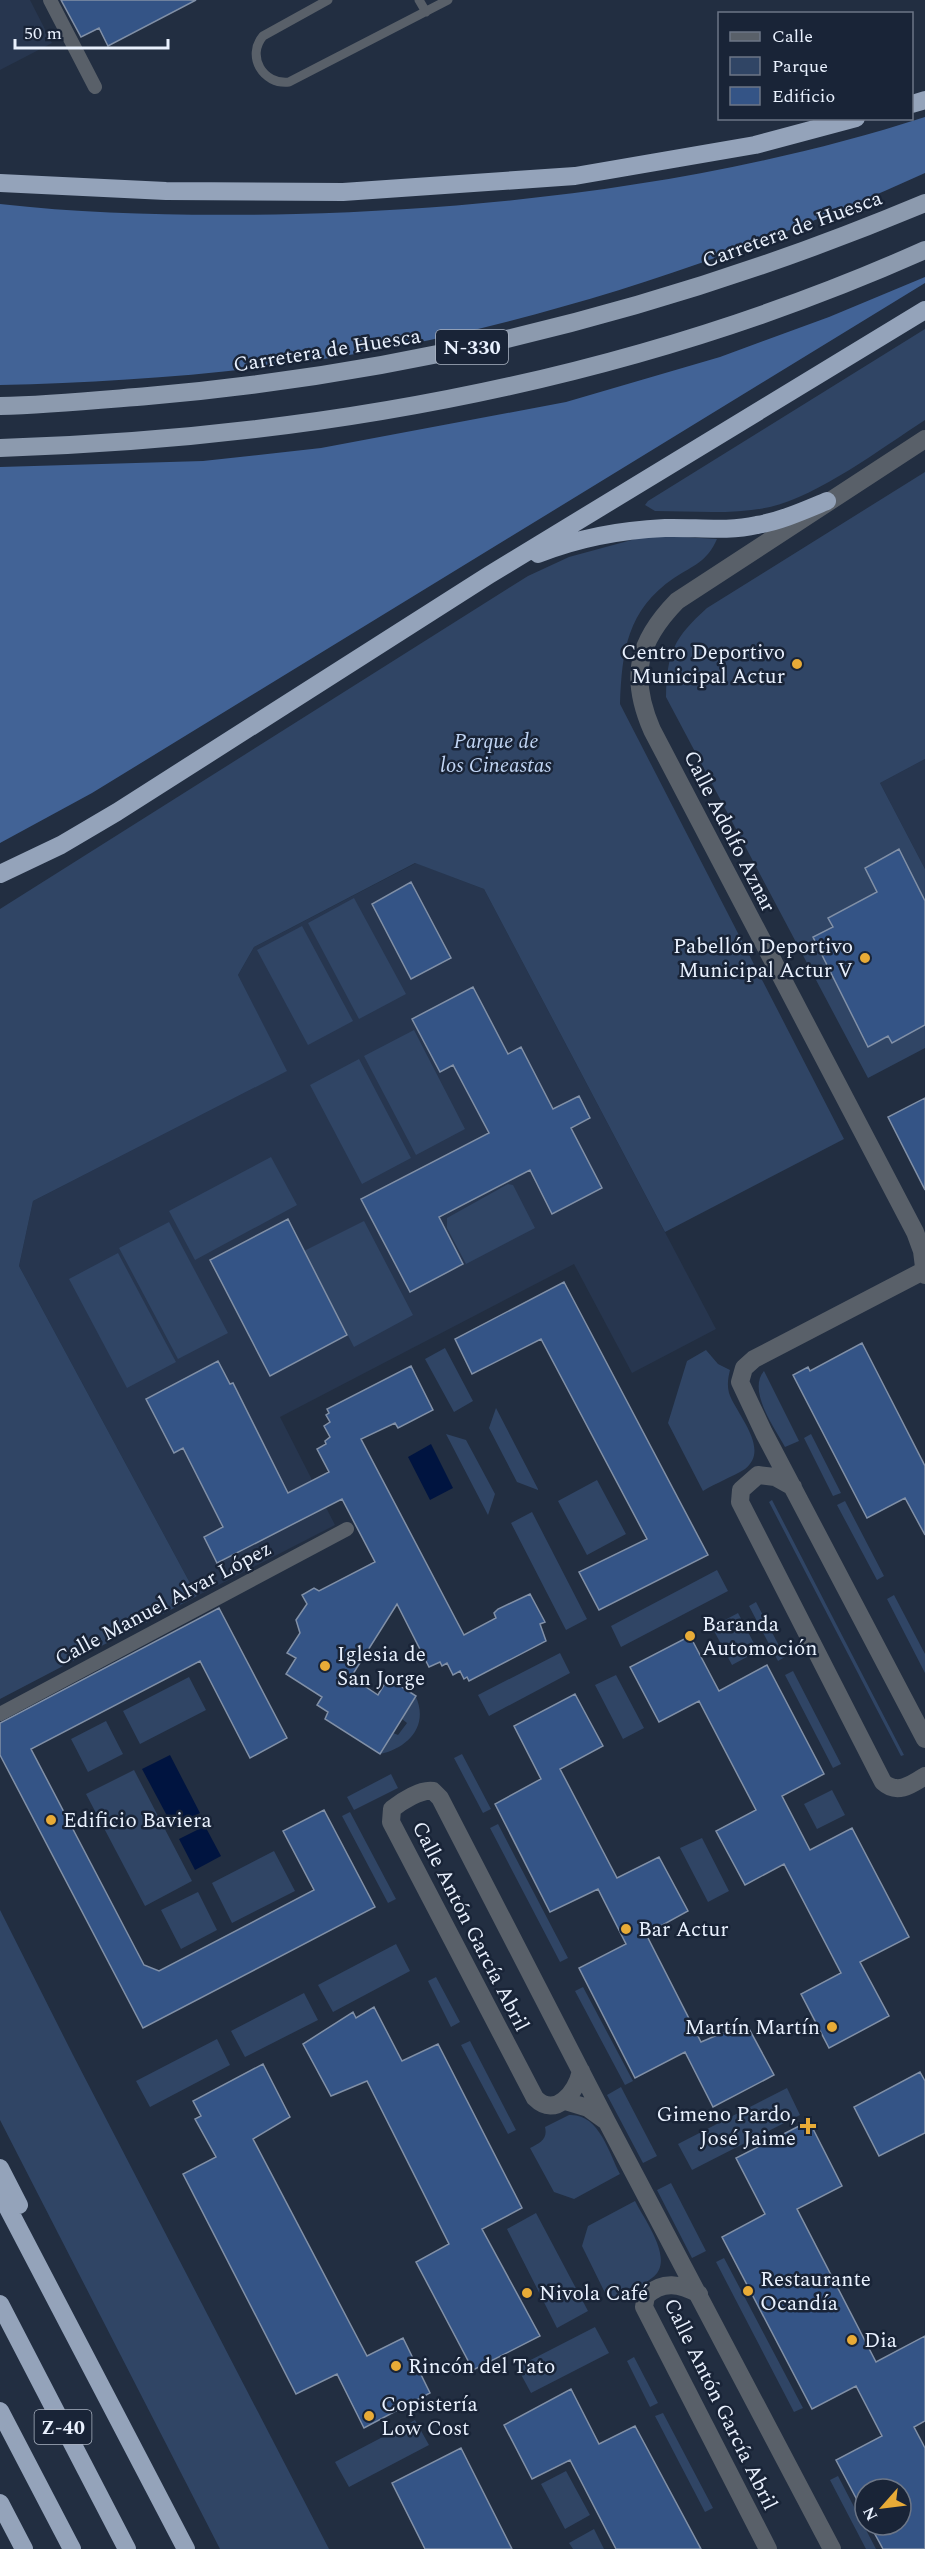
<svg xmlns="http://www.w3.org/2000/svg" width="925" height="2549" font-family="Spectral,serif">
<style>
.built{fill:#27364f}
.green{fill:#304565}
.forest{fill:#426396}
.water{fill:#001440}
.building{fill:#345486;stroke:#8190a7;stroke-width:1.5}
.lines{fill:none;stroke-linecap:round;stroke-linejoin:round}
.service{stroke:#596069;stroke-width:9}
.pedestrian{stroke:#596069;stroke-width:14}
.minor{stroke:#596069;stroke-width:18}
.trunk{stroke:#8c9aae;stroke-width:18}
.motorway{stroke:#94a3ba;stroke-width:18}
.poi-dot{fill:#e8ab37;stroke:#192437;stroke-width:2}
.labels{text-anchor:middle;stroke-width:5;stroke-linejoin:round;paint-order:stroke}
.shield{fill:#192437;stroke:#abb4c2;stroke-width:1.5}
.shield-label{font-size:20px;font-weight:bold;fill:#e9f1fe}
.street-label{font-size:21px;fill:#e9f1fe;stroke:#192437}
.poi-label{font-size:21px;fill:#e9f1fe;stroke:#192437;text-anchor:start}
.park-label{font-size:21px;font-style:italic;fill:#c2d6f5;stroke:#192437}
</style>
<rect width="100%" height="100%" fill="#222e41"/>
<path class="built" d="M0,0H30L52,43L0,70Z
M925,759V869L880,783Z
M416,863L484,889L716,1329L632,1373L574,1264L280,1417L335,1525L197,1596L19,1266L33,1201L286,1071L238,975L254,947Z"/>
<path class="green" d="M925,329V420C882,448 818,496 770,507C733,515 692,511 655,511L645,505L648,501Z
M925,472V759L880,783L925,869V1048L868,1078L666,697C667,652 674,638 707,608Z
M650,535L717,539C707,562 694,565 674,578C627,610 622,651 620,704L844,1139L665,1232L484,889L415,863L254,947L238,975L287,1071L33,1201L19,1266L197,1596L0,1699V909L528,576L569,557Z
M354,898L406,994L359,1019L308,923Z
M302,926L353,1021L308,1045L257,950Z
M414,1030L465,1129L416,1155L364,1056Z
M359,1059L411,1158L362,1184L310,1085Z
M271,1157L297,1205L195,1260L169,1211Z
M508,1184L513,1185L535,1228L466,1264L447,1228V1218Z
M364,1221L413,1315L354,1347L304,1251Z
M169,1222L228,1333L178,1359L119,1248Z
M118,1253L176,1362L127,1388L69,1279Z
M445,1348L473,1401L454,1412L425,1359Z
M706,1350L718,1364L730,1370C728,1378 727,1385 729,1393C736,1414 771,1449 745,1469C732,1477 716,1483 703,1491L668,1423L687,1361Z
M764,1371L799,1441L785,1447C775,1428 747,1391 764,1371Z
M496,1408L538,1489V1490L517,1482L489,1428Z
M446,1434L466,1440L495,1494L488,1515Z
M811,1434L841,1493L833,1496L804,1438Z
M597,1480L626,1534L587,1555L558,1501Z
M772,1500L904,1755L901,1756L769,1502Z
M845,1501L884,1576L877,1580L837,1505Z
M532,1512L587,1619L566,1630L511,1523Z
M717,1570L728,1591L621,1647L611,1626Z
M894,1595L925,1654V1673L887,1599Z
M756,1602L785,1657L778,1661L749,1606Z
M738,1613L758,1651L732,1665L712,1627Z
M560,1653L570,1673L489,1716L478,1695Z
M793,1671L841,1764L833,1768L785,1675Z
M616,1675L644,1728L623,1739L595,1685Z
M189,1677L206,1710L140,1744L123,1711Z
M416,1697C429,1727 407,1748 380,1754L393,1733L398,1735L407,1723L402,1719Z
M106,1721L123,1754L88,1772L71,1739Z
M462,1754L491,1809L483,1813L454,1758Z
M134,1770L192,1881L145,1906L86,1794Z
M391,1774L398,1788L354,1810L347,1797Z
M832,1790L845,1815L817,1829L804,1804Z
M350,1812L396,1899L388,1903L342,1816Z
M498,1824L568,1958L560,1962L490,1828Z
M702,1838L729,1891L708,1902L680,1848Z
M274,1851L295,1891L232,1923L212,1883Z
M198,1892L217,1930L181,1949L161,1910Z
M0,1910L73,2055L329,2549H220L0,2120Z
M396,1944L410,1971L333,2012L318,1985Z
M436,1977L460,2022L451,2027L428,1981Z
M583,1987L633,2081L625,2085L575,1991Z
M304,1993L318,2020L245,2057L231,2031Z
M217,2039L230,2065L150,2107L136,2081Z
M470,2041L516,2130L508,2134L461,2045Z
M621,2087L657,2156L643,2163L607,2095Z
M787,2088L800,2115L692,2170L678,2144Z
M569,2115C599,2113 609,2153 620,2174L574,2199L554,2192L530,2148C540,2143 548,2139 545,2127Z
M671,2183L706,2251L692,2258L657,2190Z
M635,2201C645,2221 676,2261 652,2278C639,2288 623,2294 609,2301L582,2246L588,2226Z
M536,2213L588,2311L557,2328L507,2229Z
M724,2258L803,2408L794,2412L716,2262Z
M595,2327L609,2353L531,2393L517,2367Z
M634,2357L658,2403L650,2407L627,2361Z
M663,2413L713,2508L705,2512L655,2416Z
M415,2420L429,2445L349,2487L335,2462Z
M566,2471L590,2515L565,2529L541,2484Z
M838,2476L876,2549H866L830,2480Z
M594,2529L604,2549H573L569,2543Z"/>
<path class="forest" d="M925,117V173C766,245 600,303 430,340C293,369 140,382 0,385V204C98,215 197,216 296,214C507,208 723,182 925,117Z
M925,277V283L92,793L0,843V467L203,461L321,448L566,402L720,357L829,317Z"/>
<path class="water" d="M431,1444L453,1488L430,1500L408,1457Z
M170,1755L200,1813L173,1827L142,1769Z
M205,1826L221,1856L195,1870L179,1839Z"/>
<path class="building" d="M61,0H196L108,46L99,28L81,37Z
M899,849L925,901V1025L892,1043L888,1036L868,1047L813,937L833,927L828,918L877,892L865,868Z
M411,882L451,958L411,979L372,904Z
M473,987L508,1054L521,1047L553,1109L579,1096L590,1118L571,1128L602,1188L552,1214L530,1170L439,1217L463,1264L410,1292L361,1199L489,1133L453,1065L440,1072L412,1019Z
M925,1098V1190L888,1117Z
M288,1219L347,1335L270,1376L210,1260Z
M564,1282L708,1555L599,1610L579,1572L647,1539L541,1339L472,1374L455,1339Z
M862,1343L925,1466V1535L905,1498L867,1518L793,1375L808,1367L810,1371Z
M218,1361L230,1384L233,1383L288,1493L329,1472L317,1449L326,1444L325,1441L330,1437L324,1426L330,1422L326,1415L329,1413L327,1409L411,1366L433,1410L398,1428L395,1423L361,1439L464,1635L496,1618L494,1613L498,1609L530,1594L545,1622L540,1624L546,1641L469,1681L467,1677L464,1679L460,1671L453,1675L447,1663L442,1666L440,1662L429,1667L397,1604L351,1677L378,1695L388,1678L416,1696L380,1754L325,1719L328,1712L317,1705L322,1697L286,1674L296,1658L287,1653L300,1633L296,1620L307,1604L302,1595L314,1588L319,1591L375,1562L342,1499L217,1563L204,1537L223,1527L183,1448L174,1453L146,1399Z
M219,1608L287,1738L250,1758L200,1661L31,1749L144,1965L159,1971L314,1890L283,1831L324,1810L375,1907L143,2028L0,1755V1723Z
M690,1636L719,1691L767,1665L824,1774L782,1796L810,1850L852,1828L909,1937L860,1962L889,2016L829,2048L801,1994L841,1973L784,1864L745,1885L716,1831L756,1810L699,1701L659,1722L630,1667Z
M575,1694L603,1746L560,1769L617,1878L659,1857L688,1911L646,1934L701,2042L746,2023L774,2075L713,2107L685,2052L635,2078L579,1968L626,1944L598,1889L550,1912L495,1804L541,1779L514,1726Z
M374,2007L402,2061L438,2044L522,2208L482,2229L540,2336L473,2370L416,2262L449,2244L367,2081L331,2096L303,2044L353,2012L356,2018Z
M263,2064L290,2117L253,2139L367,2356L403,2338L430,2393L364,2428L337,2374L296,2394L183,2174L216,2157L195,2119L201,2116L193,2101Z
M920,2072L925,2081V2133L879,2156L854,2107Z
M809,2121L842,2186L797,2209L876,2362L925,2336V2421L914,2427L925,2448V2549H883L870,2525H901V2489H865V2515L836,2460L882,2436L856,2386L812,2409L722,2237L765,2214L736,2158Z
M571,2389L599,2444L635,2426L701,2549H616L570,2460L532,2479L504,2425Z
M461,2448L512,2549H425L392,2483Z"/>
<g class="lines">
<path class="service" d="M328,0L263,36C246,56 263,85 289,82L448,0
M419,0L426,12"/>
<path class="pedestrian" d="M50,0L95,87
M0,1714L347,1529"/>
<path class="minor" d="M925,439L677,601C637,642 629,677 652,730L915,1232L922,1251L925,1275
M925,1270L754,1359L744,1368L740,1382L764,1433L925,1739
M793,1487L775,1477L758,1475L741,1490L740,1502L883,1782C897,1795 911,1785 925,1776
M581,2071C576,2092 556,2119 535,2098L391,1822L392,1809C402,1801 421,1789 433,1791L440,1798L607,2122L832,2549
M565,2101L588,2108L606,2121
M699,2294C680,2284 663,2280 646,2296L644,2307L768,2549"/>
<path class="trunk" d="M0,406C49,405 99,400 148,396C416,373 677,307 925,203
M0,448C317,438 634,380 925,250"/>
<path class="motorway" d="M912,104L925,100
M0,183L166,191L343,192L575,176L755,145L856,118
M538,554C578,538 622,530 665,528C695,527 727,532 757,525C781,521 805,510 827,501
M0,874L61,845L117,812L489,575L925,310
M0,2168L19,2205
M0,2193L186,2549
M0,2304L127,2549
M0,2411L72,2549
M0,2503L24,2549"/>
</g>
<g class="poi-dot">
<circle cx="797" cy="664" r="6"/>
<circle cx="865" cy="958" r="6"/>
<circle cx="690" cy="1636" r="6"/>
<circle cx="325" cy="1666" r="6"/>
<circle cx="51" cy="1820" r="6"/>
<circle cx="626" cy="1929" r="6"/>
<circle cx="832" cy="2027" r="6"/>
<path d="M805 2117h6v6h6v6h-6v6h-6v-6h-6v-6h6z"/>
<circle cx="748" cy="2291" r="6"/>
<circle cx="527" cy="2293" r="6"/>
<circle cx="852" cy="2340" r="6"/>
<circle cx="396" cy="2366" r="6"/>
<circle cx="369" cy="2416" r="6"/>
</g>
<g class="labels">
<g class="shield">
<rect x="436" y="330" width="72" height="34" rx="4.5"/>
<rect x="34.5" y="2410" width="57" height="34" rx="4.5"/>
</g>
<g class="shield-label">
<text x="472" y="354">N-330</text>
<text x="63" y="2434">Z-40</text>
</g>
<g class="street-label">
<text transform="translate(792 229) rotate(-20)" y="7">Carretera de Huesca</text>
<text transform="translate(327 350) rotate(-9)" y="7">Carretera de Huesca</text>
<text transform="translate(730 831) rotate(63)" y="7">Calle Adolfo Aznar</text>
<text transform="translate(163 1603) rotate(-28)" y="7">Calle Manuel Alvar López</text>
<text transform="translate(471 1926) rotate(63)" y="7">Calle Antón García Abril</text>
<text transform="translate(721 2404) rotate(64)" y="7">Calle Antón García Abril</text>
</g>
<g class="poi-label">
<text x="785" y="659" text-anchor="end">Centro Deportivo<tspan x="785" dy="24">Municipal Actur</tspan></text>
<text x="853" y="953" text-anchor="end">Pabellón Deportivo<tspan x="853" dy="24">Municipal Actur V</tspan></text>
<text x="702" y="1631">Baranda<tspan x="702" dy="24">Automoción</tspan></text>
<text x="337" y="1661">Iglesia de<tspan x="337" dy="24">San Jorge</tspan></text>
<text x="63" y="1827">Edificio Baviera</text>
<text x="638" y="1936">Bar Actur</text>
<text x="820" y="2034" text-anchor="end">Martín Martín</text>
<text x="796" y="2121" text-anchor="end">Gimeno Pardo,<tspan x="796" dy="24">José Jaime</tspan></text>
<text x="760" y="2286">Restaurante<tspan x="760" dy="24">Ocandía</tspan></text>
<text x="539" y="2300">Nivola Café</text>
<text x="864" y="2347">Dia</text>
<text x="408" y="2373">Rincón del Tato</text>
<text x="381" y="2411">Copistería<tspan x="381" dy="24">Low Cost</tspan></text>
</g>
<g class="park-label">
<text x="496" y="748">Parque de<tspan x="496" dy="24">los Cineastas</tspan></text>
</g>
</g>
<rect x="718" y="12" width="195" height="108" fill="#192437" stroke="#6c7687" stroke-width="1.5"/>
<rect x="730" y="32" width="30" height="9" fill="#596069" stroke="#6c7687" stroke-width="1.5"/>
<text x="772" y="42" font-size="18" fill="#e9f1fe">Calle</text>
<rect x="730" y="57" width="30" height="18" fill="#304565" stroke="#6c7687" stroke-width="1.5"/>
<text x="772" y="72" font-size="18" fill="#e9f1fe">Parque</text>
<rect x="730" y="87" width="30" height="18" fill="#345486" stroke="#6c7687" stroke-width="1.5"/>
<text x="772" y="102" font-size="18" fill="#e9f1fe">Edificio</text>
<g transform="translate(883 2507) rotate(242)"><circle r="28" fill="#192437" stroke="#6c7687" stroke-width="1.5"/>
<path d="M0-4.5L10 22L0 15L-10 22Z" fill="#e8ab37"/>
<text y="-9" font-size="16" font-weight="bold" text-anchor="middle" fill="#e9f1fe">N</text>
</g>
<path d="M15 39v9h153v-9" fill="none" stroke="#e9f1fe" stroke-width="3"/>
<text x="24" y="39" font-size="18" fill="#e9f1fe" stroke="#192437" stroke-width="4.5" paint-order="stroke">50 m</text>
</svg>
